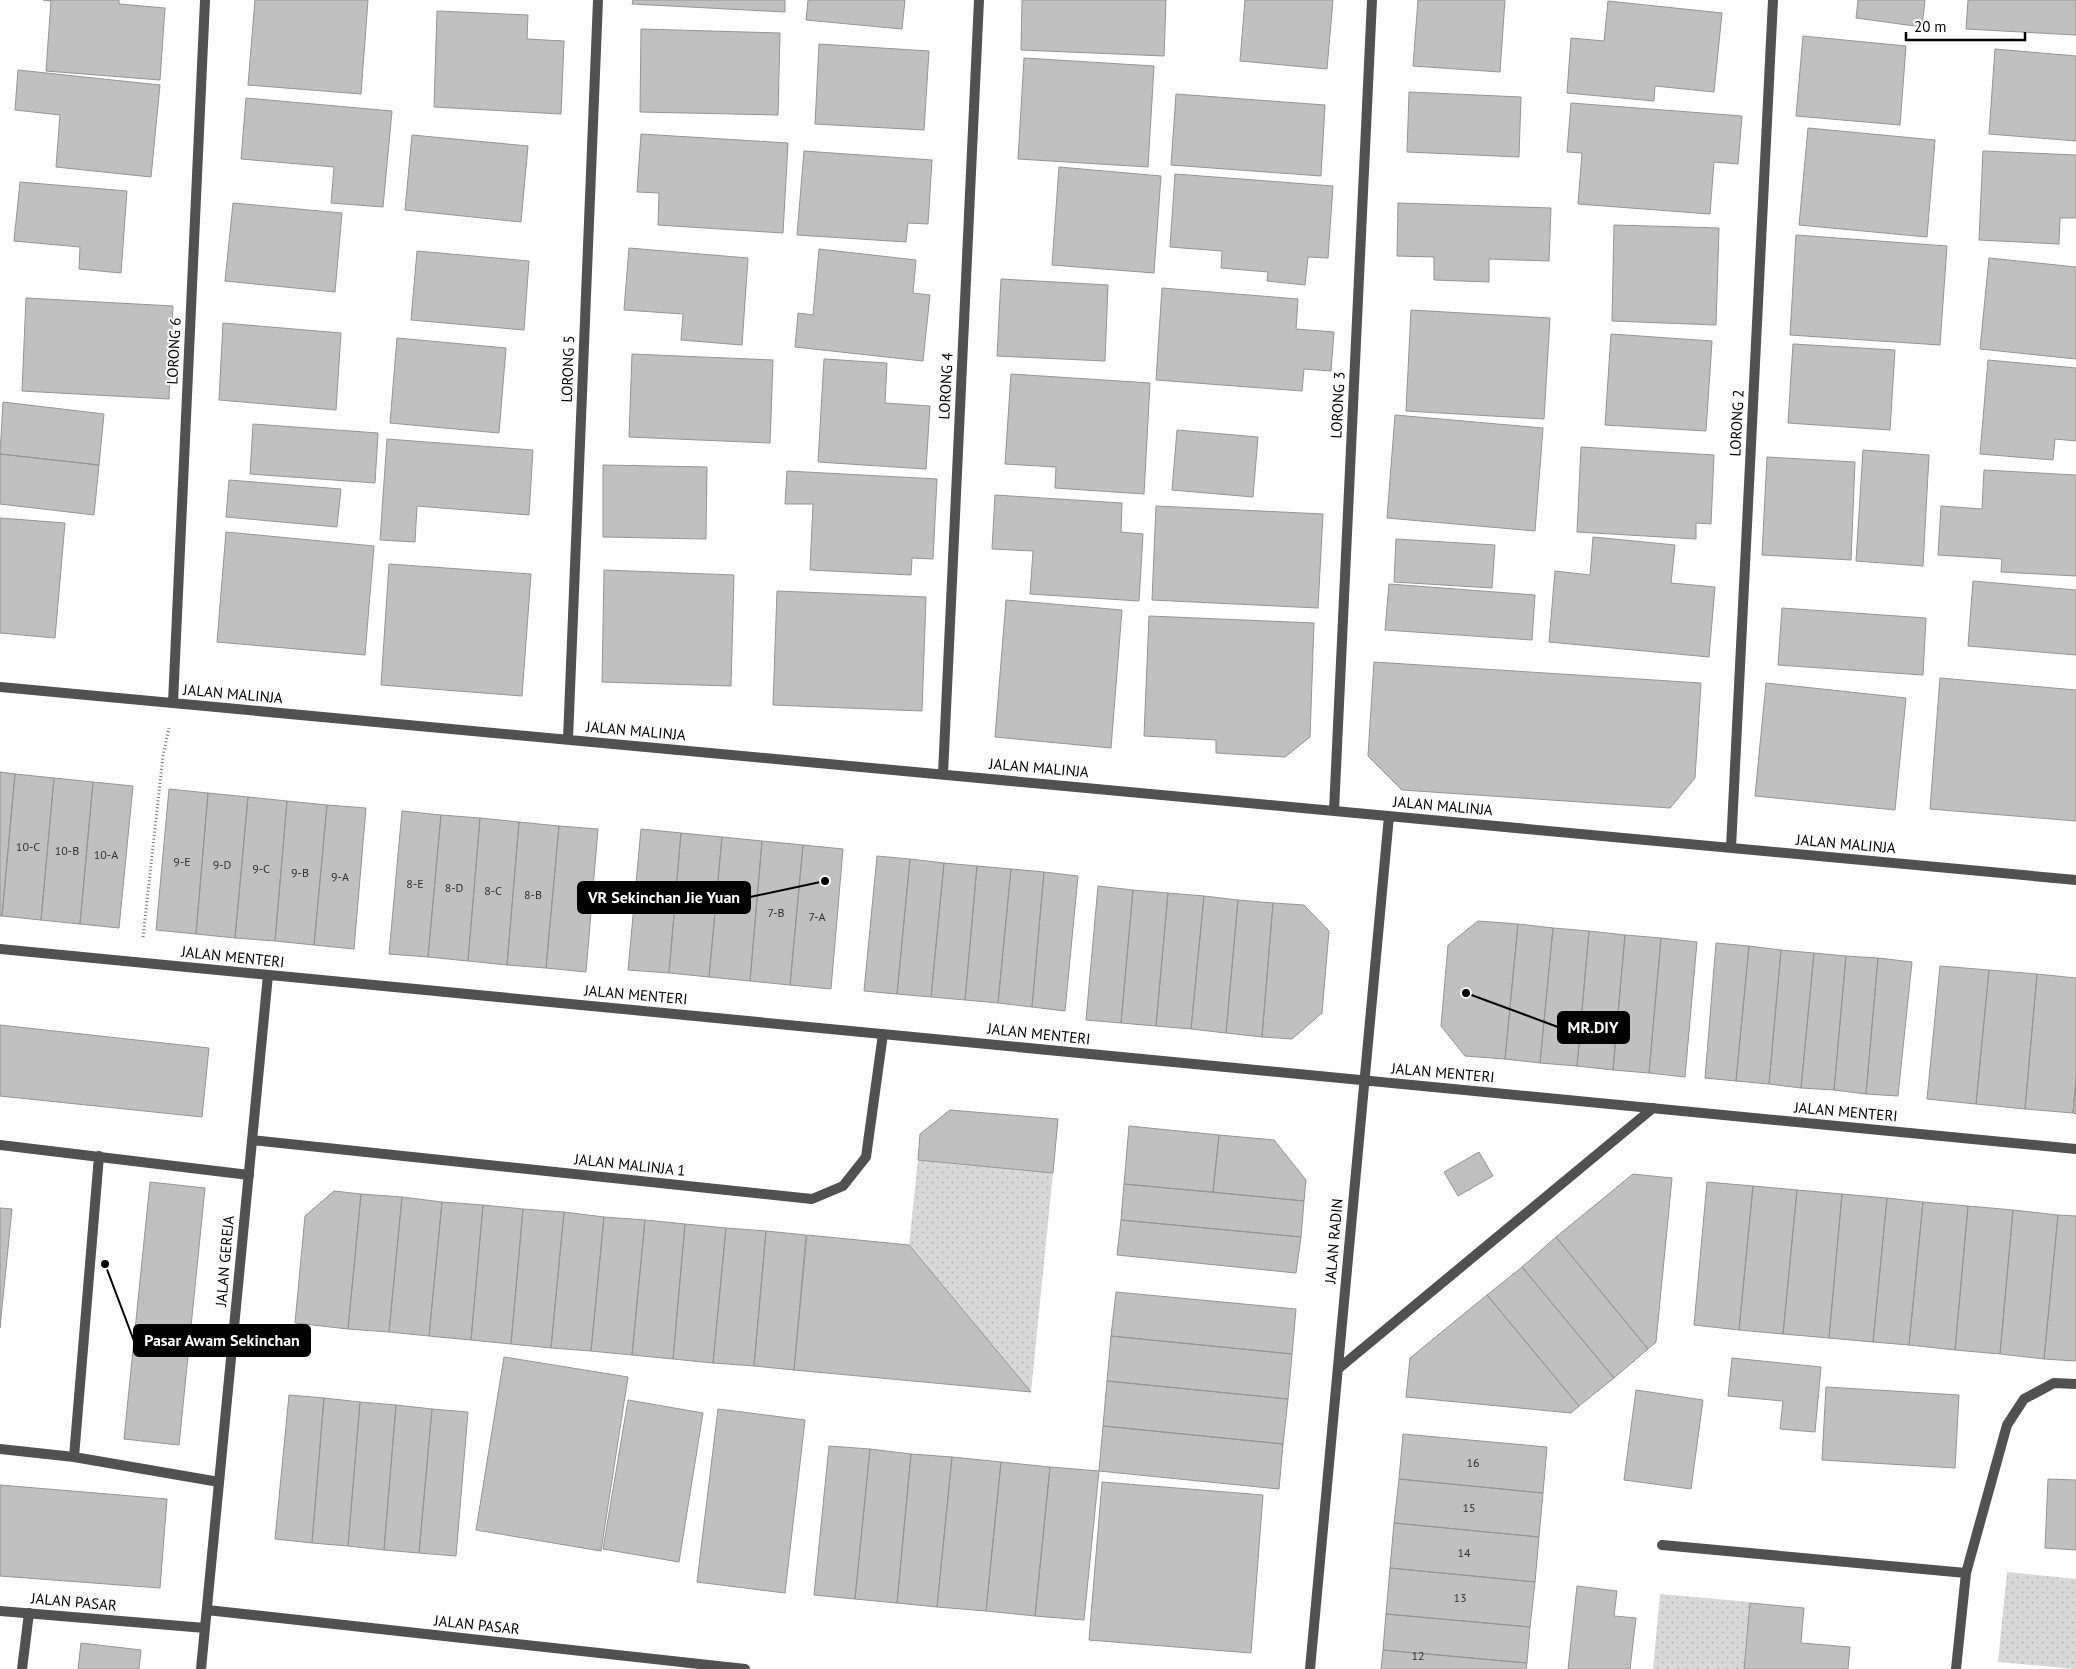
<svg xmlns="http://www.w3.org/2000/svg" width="2076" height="1669" font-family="'PT Sans',sans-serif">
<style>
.grass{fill:url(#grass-dots)}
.building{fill:#c0c0c0;stroke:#959595}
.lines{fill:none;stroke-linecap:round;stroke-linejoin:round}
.path{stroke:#737373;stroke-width:3;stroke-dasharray:1 2.5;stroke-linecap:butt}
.lane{stroke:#515151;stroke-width:10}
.street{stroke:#515151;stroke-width:10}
.labels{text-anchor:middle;stroke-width:4;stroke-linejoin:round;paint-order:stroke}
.number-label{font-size:12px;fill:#303030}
.street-label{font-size:15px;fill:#000;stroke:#fff}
.leader{fill:none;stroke:#000;stroke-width:2}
.callout-dot{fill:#000;stroke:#fff;stroke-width:2}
.callout{fill:#000;stroke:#000;stroke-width:2}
.callout-label{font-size:16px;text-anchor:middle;font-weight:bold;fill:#fff}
</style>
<defs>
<pattern id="grass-dots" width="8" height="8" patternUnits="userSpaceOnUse" patternTransform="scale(1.25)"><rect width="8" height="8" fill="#d8d8d8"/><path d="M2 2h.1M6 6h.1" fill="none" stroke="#b8b8b8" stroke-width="1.8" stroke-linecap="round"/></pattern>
</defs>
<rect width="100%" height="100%" fill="#fff"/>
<path class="grass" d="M918,1160L1053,1173L1031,1392L909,1245Z
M2007,1572L2076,1579V1669L1998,1662Z
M1660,1594L1750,1602L1744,1669H1653Z"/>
<path class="building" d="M43,0H119V4L165,8L160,80L46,71L51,1Z
M255,0H368L361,94L248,85Z
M633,0H785V12L632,4Z
M808,0H905L902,29L806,20Z
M1022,0H1166L1164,56L1021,50Z
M1245,0H1333L1327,69L1240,61Z
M1418,0H1505L1500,72L1413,66Z
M1858,0H1925L1922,27L1856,18Z
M1968,0H2076V35L1966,29Z
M1608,1L1722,13L1714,92L1655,86L1654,101L1567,93L1571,38L1604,41Z
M437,11L528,15L527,39L564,41L561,114L434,107Z
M641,29L780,33L778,115L640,112Z
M1803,36L1906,46L1900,125L1796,116Z
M819,44L929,51L924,130L815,124Z
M1995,49L2076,56V141L1989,134Z
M1024,58L1154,66L1148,167L1018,159Z
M18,70L160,85L151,177L56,167L60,115L15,110Z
M1409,92L1521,97L1519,157L1407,152Z
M1176,94L1325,105L1321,176L1171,165Z
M246,98L392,111L383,207L331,203L334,167L241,159Z
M1571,103L1742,116L1738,164L1714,162L1710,214L1578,204L1582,153L1567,152Z
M1808,128L1935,140L1927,237L1799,225Z
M641,134L788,143L783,233L658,225L659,193L637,192Z
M412,135L528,146L521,222L405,210Z
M804,151L932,160L928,224L908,223L906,242L797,235Z
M1983,151L2076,155V218H2060L2059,244L1979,240Z
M1059,167L1161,176L1154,273L1052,265Z
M1175,174L1333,186L1328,258L1308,257L1305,285L1267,281L1268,272L1221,268L1222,251L1170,247Z
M20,182L127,191L121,273L79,269L80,247L14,241Z
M233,203L342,213L335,292L225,281Z
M1398,203L1551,208L1549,261L1489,259V282L1434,280V257L1397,256Z
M1614,225L1719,228L1716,325L1612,321Z
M1796,235L1947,246L1940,345L1790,335Z
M629,248L748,258L742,345L681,340L683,314L624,310Z
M819,249L916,260L913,293L930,295L923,361L795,347L798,313L813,315Z
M417,251L529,261L524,330L411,320Z
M1989,258L2076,267V359L1980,349Z
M1001,279L1108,285L1105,361L997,356Z
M1162,288L1298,299L1296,329L1334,332L1331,371L1304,369L1302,391L1156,380Z
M26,298L173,306L169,399L22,391Z
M1411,310L1550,318L1544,419L1406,411Z
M223,323L341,333L336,410L219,400Z
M1611,334L1712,341L1706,431L1605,425Z
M397,338L506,348L499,433L390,423Z
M1793,344L1895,350L1890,430L1788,423Z
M632,354L773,360L770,443L629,437Z
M824,359L887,363L885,403L930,406L926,469L818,462Z
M1988,360L2076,368V441L2055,439L2053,460L1980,454Z
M1011,374L1150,383L1144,494L1055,488L1056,467L1005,464Z
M3,402L104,414L99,465L0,454Z
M1395,415L1543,428L1535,531L1387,518Z
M253,424L378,433L375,483L250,474Z
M1177,430L1258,437L1253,497L1172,490Z
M387,439L533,450L529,515L417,506L415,542L380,540Z
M1581,447L1714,455L1711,524L1696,523V539L1577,532Z
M1863,450L1929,455L1923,566L1856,561Z
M0,454L99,465L94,515L0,504Z
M1767,457L1855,462L1851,560L1762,555Z
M603,465L707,467L706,539L603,537Z
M1984,470L2076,475V576L2001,572L2002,559L1938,555L1941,506L1982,509Z
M787,471L937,479L933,559L912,558L911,575L810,570L813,504H785Z
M229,480L341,489L337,527L226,517Z
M995,495L1122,503L1121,532L1143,534L1139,601L1030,594L1033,551L992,549Z
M1156,506L1323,514L1318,608L1152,600Z
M0,518L65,523L55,638L0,633Z
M226,532L374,546L365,655L217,642Z
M1593,537L1675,545L1671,583L1715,587L1709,657L1549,642L1555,571L1590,575Z
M1396,539L1495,545L1492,588L1394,582Z
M389,564L531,574L522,696L381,685Z
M604,570L734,575L731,686L602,682Z
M1973,581L2076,590V655L1968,646Z
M1389,584L1535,595L1532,640L1385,630Z
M777,591L926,597L922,711L773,705Z
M1006,600L1122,610L1111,748L995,737Z
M1782,608L1926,618L1923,675L1778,665Z
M1149,616L1314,623L1310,737L1285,757L1216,753V740L1144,736Z
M1374,662L1701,683L1695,778L1670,808L1402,790L1368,756Z
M1940,678L2076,690V821L1930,809Z
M1766,683L1906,698L1895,810L1755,796Z
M0,772L15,774L2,916H0Z
M15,774L54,778L41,920L2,916Z
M54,778L93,782L80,924L41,920Z
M93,782L133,786L119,928L80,924Z
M169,789L208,793L196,934L156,930Z
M208,793L248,797L235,938L196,934Z
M248,797L287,801L275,941L235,938Z
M287,801L327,805L314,945L275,941Z
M327,805L366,808L354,949L314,945Z
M402,811L441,815L428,957L389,954Z
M441,815L480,818L468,961L428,957Z
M480,818L519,822L507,965L468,961Z
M519,822L559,826L546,968L507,965Z
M559,826L598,829L586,972L546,968Z
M641,829L681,833L669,973L628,970Z
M681,833L722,837L709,977L669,973Z
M722,837L762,841L750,981L709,977Z
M762,841L803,845L790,985L750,981Z
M803,845L843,849L831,989L790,985Z
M877,856L910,859L897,994L864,991Z
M910,859L944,863L931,997L897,994Z
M944,863L977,866L965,1000L931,997Z
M977,866L1011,869L998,1003L965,1000Z
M1011,869L1044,872L1032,1007L998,1003Z
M1044,872L1078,876L1065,1011L1032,1007Z
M1098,886L1133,890L1121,1023L1086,1020Z
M1133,890L1168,893L1156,1026L1121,1023Z
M1168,893L1204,896L1191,1029L1156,1026Z
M1204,896L1238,900L1226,1033L1191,1029Z
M1238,900L1273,903L1262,1037L1226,1033Z
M1273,903L1304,905L1329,931L1322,1013L1292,1039L1262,1037Z
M1478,921L1518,924L1505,1059L1465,1056L1441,1026L1448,945Z
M1518,924L1553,928L1540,1063L1505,1059Z
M1553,928L1589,931L1577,1066L1540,1063Z
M1589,931L1625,935L1613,1070L1577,1066Z
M1625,935L1661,938L1649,1073L1613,1070Z
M1661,938L1697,942L1685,1077L1649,1073Z
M1716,943L1749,946L1736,1081L1705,1078Z
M1749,946L1781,950L1769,1084L1736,1081Z
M1781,950L1814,953L1801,1088L1769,1084Z
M1814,953L1846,956L1834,1090L1801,1088Z
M1846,956L1878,958L1866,1094L1834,1090Z
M1878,958L1912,962L1898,1096L1866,1094Z
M1940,966L1989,970L1976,1104L1927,1099Z
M1989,970L2037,974L2025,1109L1976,1104Z
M2037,974L2076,978V1079L2073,1113L2025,1109Z
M0,1025L209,1048L202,1117L0,1096Z
M2076,1079V1114L2073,1113Z
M950,1110L1058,1119L1053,1173L918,1160L920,1134Z
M1129,1126L1219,1135L1213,1192L1124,1184Z
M1219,1135L1274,1140L1306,1180L1304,1201L1213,1192Z
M1479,1152L1493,1176L1458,1196L1444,1172Z
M1633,1174L1672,1178L1656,1342L1648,1349L1556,1237Z
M150,1182L205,1188L179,1445L124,1439Z
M1707,1182L1753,1186L1739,1330L1694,1325Z
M1124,1184L1304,1201L1301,1237L1121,1220Z
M1753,1186L1797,1190L1783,1334L1739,1330Z
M1797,1190L1842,1194L1829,1338L1783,1334Z
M334,1191L361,1194L348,1329L295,1323L305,1216Z
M361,1194L402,1197L389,1332L348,1329Z
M1842,1194L1887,1198L1873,1342L1829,1338Z
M402,1197L442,1202L429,1336L389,1332Z
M1887,1198L1923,1202L1909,1345L1873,1342Z
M442,1202L483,1205L471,1340L429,1336Z
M1923,1202L1968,1206L1955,1350L1909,1345Z
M483,1205L523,1209L511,1344L471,1340Z
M1968,1206L2013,1210L2000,1354L1955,1350Z
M0,1208L12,1209L0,1328Z
M523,1209L564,1212L551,1348L511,1344Z
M2013,1210L2058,1215L2044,1359L2000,1354Z
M564,1212L604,1217L591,1351L551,1348Z
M2058,1215L2076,1216V1361L2044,1359Z
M604,1217L645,1220L632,1355L591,1351Z
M645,1220L685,1224L673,1359L632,1355Z
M1121,1220L1301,1237L1296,1273L1117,1255Z
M685,1224L726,1228L713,1363L673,1359Z
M726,1228L766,1231L754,1366L713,1363Z
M766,1231L806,1235L794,1370L754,1366Z
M807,1235L909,1245L1031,1392L794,1370Z
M1556,1237L1648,1349L1614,1378L1522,1267Z
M1522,1267L1614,1378L1579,1406L1487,1295Z
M1116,1292L1296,1309L1292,1354L1111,1336Z
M1487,1295L1579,1406L1571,1413L1406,1397L1410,1358Z
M1111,1336L1292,1354L1288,1399L1107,1381Z
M504,1357L628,1377L601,1551L476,1530Z
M1732,1358L1821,1367L1815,1432L1780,1429L1783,1401L1728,1396Z
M1107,1381L1288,1399L1283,1444L1103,1426Z
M1826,1387L1959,1395L1955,1468L1822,1460Z
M1636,1390L1703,1400L1691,1489L1624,1480Z
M289,1395L324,1398L312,1543L275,1539Z
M324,1398L360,1402L348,1546L312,1543Z
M628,1400L703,1413L679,1562L603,1549Z
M360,1402L396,1405L384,1550L348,1546Z
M396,1405L432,1409L419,1553L384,1550Z
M432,1409L468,1412L456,1556L419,1553Z
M718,1409L805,1420L785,1593L697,1582Z
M1103,1426L1283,1444L1279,1489L1099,1471Z
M1403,1434L1547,1447L1543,1493L1399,1479Z
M829,1446L870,1449L855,1599L814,1595Z
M870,1449L911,1454L897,1603L855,1599Z
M911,1454L952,1457L937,1607L897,1603Z
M952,1457L1001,1462L986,1611L937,1607Z
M1001,1462L1050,1467L1035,1616L986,1611Z
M1050,1467L1099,1471L1084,1620L1035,1616Z
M1399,1479L1543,1493L1539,1537L1394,1523Z
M2048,1479L2076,1480V1550L2045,1548Z
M1102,1482L1263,1495L1251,1653L1089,1640Z
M0,1485L167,1499L160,1588L0,1576Z
M1394,1523L1539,1537L1535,1582L1390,1568Z
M1390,1568L1535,1582L1530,1627L1386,1614Z
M1577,1586L1617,1591L1614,1616L1636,1618L1630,1669H1568Z
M1750,1603L1804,1608L1801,1643L1850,1647L1848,1669H1744Z
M1386,1614L1530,1627L1527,1663L1383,1650Z
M81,1643L141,1650L139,1669H78Z
M1383,1650L1527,1663L1526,1669H1381Z"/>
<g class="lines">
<path class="path" d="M143,937L163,756L169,728"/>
<path class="lane" d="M0,1145L249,1175
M1338,1369L1653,1108
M0,1449L74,1457L219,1482
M74,1457L99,1156
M22,1669L29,1613"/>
<path class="street" d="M0,687L2076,880
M173,703L205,0
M568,739L598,0
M943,774L979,0
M1334,811L1372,0
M1731,848L1773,0
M0,949L2076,1149
M252,1140L812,1199L843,1186L866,1157L883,1034
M1662,1545L1966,1573
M207,1610L745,1669
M0,1611L205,1628
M201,1669L268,975
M1310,1669L1389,816
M1956,1669L1966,1573L2007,1425L2024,1399L2054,1383L2076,1384"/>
</g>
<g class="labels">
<g class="number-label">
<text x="28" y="851">10-C</text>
<text x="67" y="855">10-B</text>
<text x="106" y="859">10-A</text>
<text x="182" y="866">9-E</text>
<text x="222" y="869">9-D</text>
<text x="261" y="873">9-C</text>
<text x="300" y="877">9-B</text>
<text x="340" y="881">9-A</text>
<text x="415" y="888">8-E</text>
<text x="454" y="892">8-D</text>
<text x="493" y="895">8-C</text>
<text x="533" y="899">8-B</text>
<text x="776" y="917">7-B</text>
<text x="817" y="921">7-A</text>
<text x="1473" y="1467">16</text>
<text x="1469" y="1512">15</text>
<text x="1464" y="1557">14</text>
<text x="1460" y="1602">13</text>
<text x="1418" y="1660">12</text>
</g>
<g class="street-label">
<text transform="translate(174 351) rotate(-87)" y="5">LORONG 6</text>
<text transform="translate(568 369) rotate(-88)" y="5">LORONG 5</text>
<text transform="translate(946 386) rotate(-87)" y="5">LORONG 4</text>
<text transform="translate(1338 405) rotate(-87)" y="5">LORONG 3</text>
<text transform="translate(1737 423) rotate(-87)" y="5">LORONG 2</text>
<text transform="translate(233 694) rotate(5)" y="5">JALAN MALINJA</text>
<text transform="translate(636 731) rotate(5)" y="5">JALAN MALINJA</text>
<text transform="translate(1039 768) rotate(5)" y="5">JALAN MALINJA</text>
<text transform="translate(1443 806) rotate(5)" y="5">JALAN MALINJA</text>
<text transform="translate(1846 844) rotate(5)" y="5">JALAN MALINJA</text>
<text transform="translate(233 957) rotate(6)" y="5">JALAN MENTERI</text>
<text transform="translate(636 995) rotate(5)" y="5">JALAN MENTERI</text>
<text transform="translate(1039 1034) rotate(6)" y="5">JALAN MENTERI</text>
<text transform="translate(1443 1073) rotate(5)" y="5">JALAN MENTERI</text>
<text transform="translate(1846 1112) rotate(5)" y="5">JALAN MENTERI</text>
<text transform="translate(630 1165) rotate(6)" y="5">JALAN MALINJA 1</text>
<text transform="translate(1334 1241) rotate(-85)" y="5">JALAN RADIN</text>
<text transform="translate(225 1261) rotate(-85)" y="5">JALAN GEREJA</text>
<text transform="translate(74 1602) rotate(5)" y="5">JALAN PASAR</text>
<text transform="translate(477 1625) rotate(6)" y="5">JALAN PASAR</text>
</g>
</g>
<path class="leader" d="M825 881L750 897M1466 993L1558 1027M105 1264L134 1341"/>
<g class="callout-dot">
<circle cx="825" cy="881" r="5"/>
<circle cx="1466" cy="993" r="5"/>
<circle cx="105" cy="1264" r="5"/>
</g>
<g class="callout">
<rect x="578" y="882" width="172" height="31" rx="5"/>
<rect x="1558" y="1012" width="71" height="31" rx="5"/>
<rect x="134" y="1325" width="176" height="31" rx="5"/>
</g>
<g class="callout-label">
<text x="664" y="903">VR Sekinchan Jie Yuan</text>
<text x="1593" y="1033">MR.DIY</text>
<text x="222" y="1346">Pasar Awam Sekinchan</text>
</g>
<path d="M1906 32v8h119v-8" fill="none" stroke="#000000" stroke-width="2.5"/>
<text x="1914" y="32" font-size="15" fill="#000000" stroke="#ffffff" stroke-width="4" paint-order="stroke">20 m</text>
</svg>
